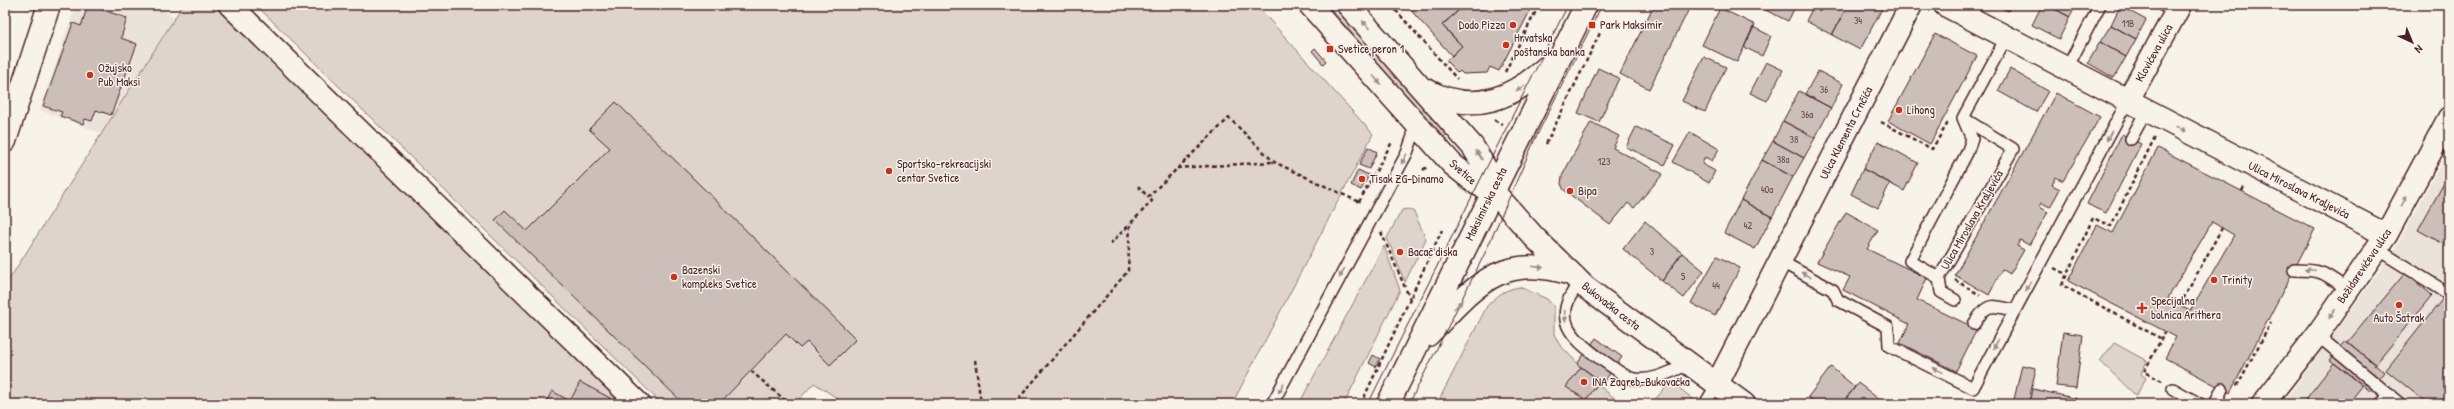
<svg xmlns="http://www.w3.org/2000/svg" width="2454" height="409" font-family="'Patrick Hand',sans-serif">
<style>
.built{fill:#eae3da}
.green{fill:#ded4cc;stroke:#947a7c}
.building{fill:#ccbfb9;stroke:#4a1f2b;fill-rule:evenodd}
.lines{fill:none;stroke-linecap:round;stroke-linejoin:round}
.lane-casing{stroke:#4a1f2b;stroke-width:14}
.street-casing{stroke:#4a1f2b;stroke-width:25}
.secondary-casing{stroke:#4a1f2b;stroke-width:25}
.path{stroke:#4a1f2b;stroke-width:2.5;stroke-dasharray:4 3;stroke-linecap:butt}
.lane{stroke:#f7f3e8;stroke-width:11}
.street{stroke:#f7f3e8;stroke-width:22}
.secondary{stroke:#f7f3e8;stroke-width:22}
.tram{stroke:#4a1f2b;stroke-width:1}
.oneway{fill:#a0898a}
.poi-dot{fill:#c8321e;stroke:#f7f3e8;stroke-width:1.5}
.labels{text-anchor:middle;stroke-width:3;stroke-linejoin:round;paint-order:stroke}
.number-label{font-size:10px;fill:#6a474e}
.poi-label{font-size:12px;fill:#4a1f2b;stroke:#f7f3e8;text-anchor:start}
.street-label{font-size:12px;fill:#4a1f2b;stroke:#f7f3e8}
</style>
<rect width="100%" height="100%" fill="#f7f3e8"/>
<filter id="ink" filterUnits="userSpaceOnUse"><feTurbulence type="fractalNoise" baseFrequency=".025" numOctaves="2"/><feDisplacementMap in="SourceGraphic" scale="8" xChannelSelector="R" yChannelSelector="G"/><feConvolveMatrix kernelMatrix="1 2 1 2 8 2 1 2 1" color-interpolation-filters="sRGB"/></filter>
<g filter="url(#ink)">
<path class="built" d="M76,5H158L174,18L101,133L40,110Z
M2449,149V404H2282L2394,251Z"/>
<path class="green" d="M183,5H216L618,396L614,404H5V286Z
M256,5H1256L1373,134L1232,404H846L814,383L795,404H662Z
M1327,5H1335L1448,133L1443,138Z
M1408,209L1414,212L1426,239L1405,282L1387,238L1402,210Z
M1384,246L1400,290L1344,404H1299Z
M1520,287L1547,299L1554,307V334L1559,344L1581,367L1567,387L1585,400L1597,384L1622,404H1437L1487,306C1498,295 1505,289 1520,287Z
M2114,343L2147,361L2141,374L2146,378L2136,396L2100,361Z
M1674,384L1697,402V404H1651L1665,388Z"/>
<path class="building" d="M88,5L127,18L121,38L137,44L111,115L96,110L92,121L85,119L83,124L60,116L62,112L43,106L73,23L81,26Z
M1406,5H1454L1459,10L1442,25L1462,46L1452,56Z
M1485,5H1533L1499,71L1490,67L1487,73L1463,74L1460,71L1458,73L1446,61L1462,46L1442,25L1459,10L1483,9Z
M1654,5H1691L1649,89L1620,74Z
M1755,5H1796L1788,21Z
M1814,5H1848L1832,35L1806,21Z
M1848,5H1884L1860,50L1832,35Z
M1996,5H2011L2008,11Z
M2042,5H2047L2070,17L2059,39L2032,25Z
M2047,5H2076L2070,17Z
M2120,6L2146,20L2136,39L2111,25Z
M1720,8L1755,25L1737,62L1702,45Z
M2111,25L2136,39L2126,57L2100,42Z
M1753,27L1771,36L1762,56L1744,47Z
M1935,34L1977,56L1930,144L1888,121Z
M2100,42L2126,57L2114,78L2088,63Z
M1315,48L1326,61L1323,64L1312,51Z
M1704,57L1726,67L1705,112L1682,101Z
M1766,62L1783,70L1767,101L1750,93Z
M1598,68L1619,78L1599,122L1578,113Z
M2010,69L2048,91L2036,112L1998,91Z
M1818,71L1843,84L1831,108L1805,94Z
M1799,91L1831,108L1815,138L1783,121Z
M2056,93L2100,117L2063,181L2056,177L2052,185L2060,189L2050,207L2042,203L2040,207L2048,212L2029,245L2020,240L2017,246L2024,250L2010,274L2002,269L1989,295L1955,275Z
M616,102L856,339L830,365L807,342L800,348L786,334L719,404H684L495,220L505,210L527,231L610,148L589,129Z
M1783,121L1815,138L1804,158L1773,141Z
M1591,122L1619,136L1613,148L1663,174L1634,208L1628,203L1610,225L1564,190L1561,184L1562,176Z
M1636,127L1675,145L1665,165L1626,147Z
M1690,132L1719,149L1712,161L1705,157L1702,164L1715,171L1709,183L1673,162Z
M2122,134L2141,144L2106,213L2087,204Z
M1773,141L1804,158L1793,177L1762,160Z
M1878,141L1918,163L1904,191L1863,169Z
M1368,147L1377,152L1369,169L1359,165Z
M2158,148L2315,229L2230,393L2165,358L2176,337L2068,281L2097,225L2113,233ZM2212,222L2234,235L2190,311L2168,298Z
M1762,160L1793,177L1772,217L1741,200Z
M1863,169L1890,183L1878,208L1851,194Z
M1358,170L1369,175L1361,190L1351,185Z
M2449,174V247L2418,230Z
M1741,200L1772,217L1755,249L1724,233Z
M1846,212L1878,230L1867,249L1927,278L1917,300L1977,329L1956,371L1900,343L1909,324L1843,290L1850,277L1817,262Z
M1645,221L1682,253L1662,281L1623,249Z
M1682,253L1704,271L1684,298L1662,281Z
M1717,256L1740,268L1715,316L1691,303Z
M2405,273L2432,295L2375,365L2348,342Z
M2444,297L2449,300V404H2428L2386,370Z
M2063,332L2083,335L2076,388L2056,386Z
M1596,338L1622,357L1603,383L1577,364Z
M2346,341L2385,372L2370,391L2330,360Z
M1373,355L1380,359L1376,367L1369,363Z
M2334,363L2363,385L2348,404H2302Z
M2022,365L2036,368L2028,404H2013Z
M1581,367L1600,381L1586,400L1566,387Z
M1831,367L1855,387L1842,404H1817L1808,397Z
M580,382L610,398L607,404H545L552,391L570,401Z
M1858,383L1885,404H1842Z
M2033,389L2078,399L2077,404H2030Z"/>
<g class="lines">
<g class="lane-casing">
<path id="lane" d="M2162,5L2176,12
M2067,68L2100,5
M1963,118L2013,149L1939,278L1910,261L1967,153L1972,139Z
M1963,118L2006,38
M2131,139L2146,111
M2377,249L2449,294
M1780,261L1833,290L1838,300L1888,327L1889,346L1973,388L2127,102
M2294,270C2327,270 2323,274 2349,290
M1939,278L1941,292L1955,300
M1580,282C1550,318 1570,337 1602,360C1612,366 1622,376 1634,379C1653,382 1672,371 1689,364
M1974,324C1988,301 1991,306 2015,310
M2317,335L2400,404
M2173,389L2200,404
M1272,404L1407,153L1413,136L1414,122
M1705,404L1717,384
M2215,404L2222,389
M2381,404L2390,395"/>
</g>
<g class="street-casing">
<path id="street" d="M230,5L639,404
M1945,5L2386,235
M2127,102L2180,5
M5,141L49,5
M1717,384L1911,5
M2263,404L2317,335L2386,235L2449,118"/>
</g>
<g class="secondary-casing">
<path id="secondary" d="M1310,5L1452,164L1477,184L1493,191
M1348,5L1473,147L1489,174L1493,191
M1426,90C1475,116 1514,98 1551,63
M1493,191L1534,237L1585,287L1744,404
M1428,335C1474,288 1499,251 1571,274
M1388,404L1586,5"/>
</g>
<path class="path" d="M1391,5L1457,79
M1505,72L1539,5
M1494,120L1502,124
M1881,122L1932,149L1949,121
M2155,137L2111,226L2093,218L2062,285L2160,338
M1546,144L1600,33
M1177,168L1273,162
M1423,170L1428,166
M1138,186L1148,197
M2242,191L2245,185
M1359,202L1392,142
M1381,232L1410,299
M1110,244L1130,224
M2054,268L2066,274
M1955,280L1980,295
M2180,305L2222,228
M975,360L981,404
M751,371L788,403
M2162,381L2144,372L2165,332
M2237,386L2271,323
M1014,404L1128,271L1130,224L1152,201L1148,197L1229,118L1274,162L1359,202
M1361,404L1442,230"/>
<use href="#lane" class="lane"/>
<use href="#street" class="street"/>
<use href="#secondary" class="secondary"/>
<path class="tram" d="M1368,404L1568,5
M1409,404L1485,253L1535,139L1602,5"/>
</g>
<defs><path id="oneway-solid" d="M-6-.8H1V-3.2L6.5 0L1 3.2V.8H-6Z"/></defs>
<g class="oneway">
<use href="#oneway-solid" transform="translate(1366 25) rotate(-131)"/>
<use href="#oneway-solid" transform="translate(1377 80) rotate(49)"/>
<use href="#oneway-solid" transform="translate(1521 88) rotate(150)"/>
<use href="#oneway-solid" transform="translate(2181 129) rotate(27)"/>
<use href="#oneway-solid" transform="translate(2109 136) rotate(118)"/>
<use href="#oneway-solid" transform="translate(1479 155) rotate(-124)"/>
<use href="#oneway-solid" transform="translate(1404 159) rotate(118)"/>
<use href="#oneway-solid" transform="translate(2404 201) rotate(-62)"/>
<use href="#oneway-solid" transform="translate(1538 267) rotate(6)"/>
<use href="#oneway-solid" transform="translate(2310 270) rotate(-177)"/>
<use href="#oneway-solid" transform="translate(1342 273) rotate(118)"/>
<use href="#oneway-solid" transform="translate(1806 275) rotate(-150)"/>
<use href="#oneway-solid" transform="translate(2028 286) rotate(119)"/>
<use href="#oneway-solid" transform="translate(1458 305) rotate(-45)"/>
<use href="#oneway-solid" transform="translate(2332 314) rotate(124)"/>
<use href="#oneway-solid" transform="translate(1565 316) rotate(86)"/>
<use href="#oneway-solid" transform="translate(1996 344) rotate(118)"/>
<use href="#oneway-solid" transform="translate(1938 370) rotate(-154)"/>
<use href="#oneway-solid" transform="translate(1281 388) rotate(118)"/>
</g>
</g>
<g class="poi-dot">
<circle cx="1513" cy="25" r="4"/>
<rect x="1588" y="21" width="8" height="8" rx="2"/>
<circle cx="1506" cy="45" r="4"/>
<rect x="1326" y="45" width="8" height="8" rx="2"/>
<circle cx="90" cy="75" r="4"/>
<circle cx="1899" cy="110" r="4"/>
<circle cx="889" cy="171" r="4"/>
<circle cx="1362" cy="179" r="4"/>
<circle cx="1570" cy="191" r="4"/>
<circle cx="1400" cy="252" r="4"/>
<circle cx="674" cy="277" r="4"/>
<circle cx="2214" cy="280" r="4"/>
<circle cx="2399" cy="305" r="4"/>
<path d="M2140 302h4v4h4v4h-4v4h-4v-4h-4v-4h4z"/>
<circle cx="1584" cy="382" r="4"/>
</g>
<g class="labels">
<g class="number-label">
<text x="1858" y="24">34</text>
<text x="2128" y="27">11B</text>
<text x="1824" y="93">36</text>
<text x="1807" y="118">36a</text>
<text x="1794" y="143">38</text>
<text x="1783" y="163">38a</text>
<text x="1604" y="165">123</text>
<text x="1767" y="193">40a</text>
<text x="1748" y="229">42</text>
<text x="1652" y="255">3</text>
<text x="1683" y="280">5</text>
<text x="1716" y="289">44</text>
</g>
<g class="poi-label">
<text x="1505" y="29" text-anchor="end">Dodo Pizza</text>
<text x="1600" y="29">Park Maksimir</text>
<text x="1514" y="42">Hrvatska<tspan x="1514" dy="14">poštanska banka</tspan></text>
<text x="1338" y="53">Svetice peron 1</text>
<text x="98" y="72">Ožujsko<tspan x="98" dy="14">Pub Maksi</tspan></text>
<text x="1907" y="114">Lihong</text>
<text x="897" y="168">Sportsko-rekreacijski<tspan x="897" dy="14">centar Svetice</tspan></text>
<text x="1370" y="183">Tisak ZG-Dinamo</text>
<text x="1578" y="195">Bipa</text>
<text x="1408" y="256">Bacač diska</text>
<text x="682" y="274">Bazenski<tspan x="682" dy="14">kompleks Svetice</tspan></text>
<text x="2222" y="284">Trinity</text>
<text x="2151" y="305">Specijalna<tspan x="2151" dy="14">bolnica Arithera</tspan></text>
<text x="2399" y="322" text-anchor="middle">Auto Šatrak</text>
<text x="1592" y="386">INA Zagreb-Bukovačka</text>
</g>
<g class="street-label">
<text transform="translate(2154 53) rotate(-61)" y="4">Klovićeva ulica</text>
<text transform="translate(1846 133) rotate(-63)" y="4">Ulica Klementa Crnčića</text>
<text transform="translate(1463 172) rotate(41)" y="4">Svetice</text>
<text transform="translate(2299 190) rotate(27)" y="4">Ulica Miroslava Kraljevića</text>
<text transform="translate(1486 204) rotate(-64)" y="4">Maksimirska cesta</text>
<text transform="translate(1972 220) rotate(-60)" y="4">Ulica Miroslava Kraljevića</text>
<text transform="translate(2364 266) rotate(-56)" y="4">Božidarevićeva ulica</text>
<text transform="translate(1611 306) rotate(38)" y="4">Bukovačka cesta</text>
</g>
</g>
<rect width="2454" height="409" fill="none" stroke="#f7f3e8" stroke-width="20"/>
<rect x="10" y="10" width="2434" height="389" fill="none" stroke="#4a1f2b" stroke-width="1.5" filter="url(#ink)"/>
<g transform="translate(2412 42) rotate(136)" stroke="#f7f3e8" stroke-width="3" paint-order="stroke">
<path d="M0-3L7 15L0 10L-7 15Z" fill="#4a1f2b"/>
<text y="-6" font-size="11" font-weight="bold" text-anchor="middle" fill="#4a1f2b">N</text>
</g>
</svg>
